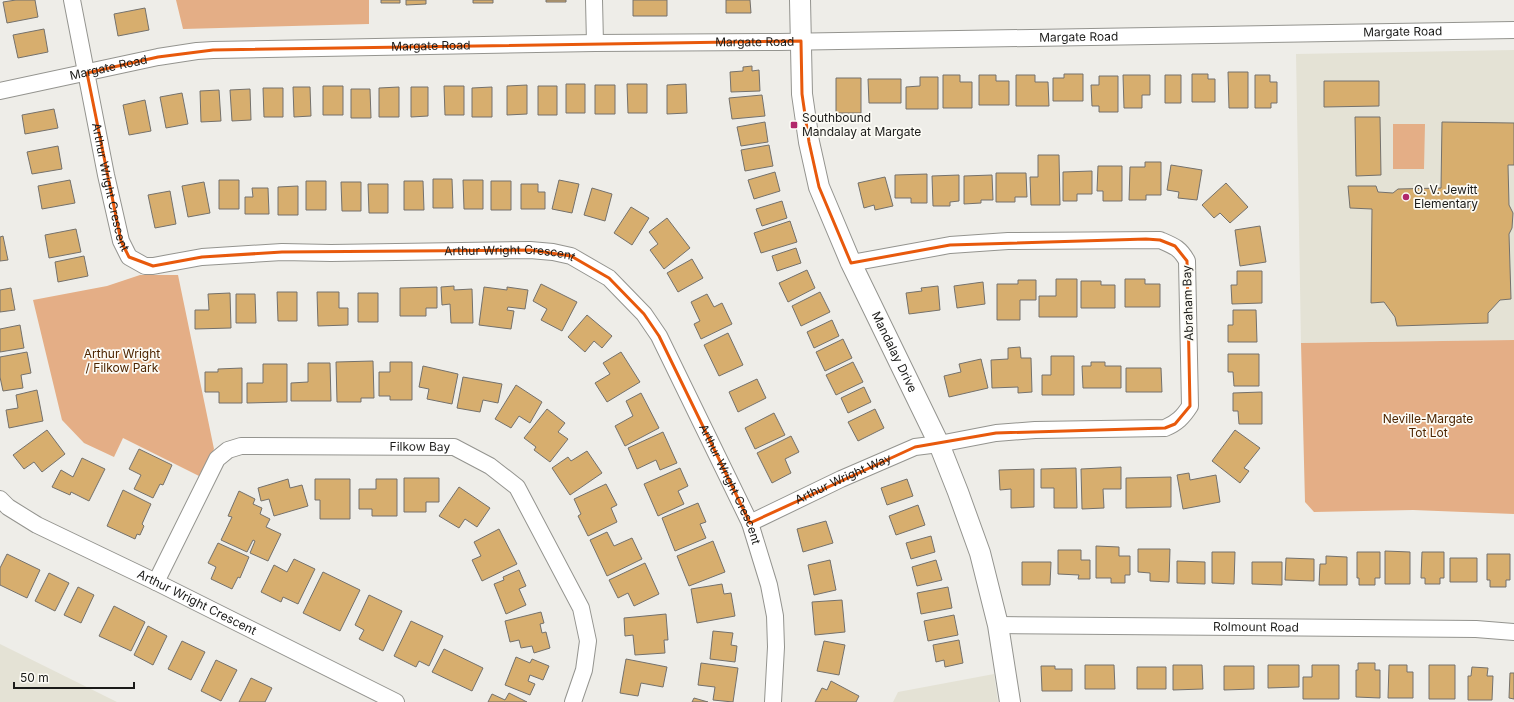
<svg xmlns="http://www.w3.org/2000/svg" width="1514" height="702" font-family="Inter,sans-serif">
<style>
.built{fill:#e4e2d5}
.green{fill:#e4ae86}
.building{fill:#d7ae6e;stroke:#74716c}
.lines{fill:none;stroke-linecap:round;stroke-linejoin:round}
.minor-casing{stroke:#94948f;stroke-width:18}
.tertiary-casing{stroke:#94948f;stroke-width:22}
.minor{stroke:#fff;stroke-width:16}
.tertiary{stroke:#fff;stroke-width:20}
.marked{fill:none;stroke:#e8590c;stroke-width:3;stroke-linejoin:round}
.poi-dot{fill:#b1296b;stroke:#fcfbf5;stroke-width:1.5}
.labels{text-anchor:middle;stroke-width:3.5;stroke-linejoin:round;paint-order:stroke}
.street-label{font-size:12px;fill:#1b1b19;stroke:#fcfbf5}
.poi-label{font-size:12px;fill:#1b1b19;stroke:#fcfbf5;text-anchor:start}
.park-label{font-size:12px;fill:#4d2500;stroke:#fcfbf5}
</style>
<rect width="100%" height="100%" fill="#eeede8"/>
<path class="built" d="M1514,50V340L1301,343L1296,54Z
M0,644L117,702H0Z
M994,674L998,702H893L898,692Z"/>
<path class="green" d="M176,0H369V24L183,29Z
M1393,124H1425L1424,169H1393Z
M140,275H178L214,449L199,476L123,438L114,457L84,443L62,420L33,300L107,286Z
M1514,340V514L1413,510L1314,512L1305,502L1301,343Z"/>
<path class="building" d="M16,0H35L38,17L7,23L3,2Z
M381,0H400V3H381Z
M406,0H426V4L406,5Z
M473,0H493V3H473Z
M546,0H566V2H546Z
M633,0H667V16H633Z
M726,0H750L751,13H726Z
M145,8L149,30L118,36L114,14Z
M44,29L48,52L18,58L13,35Z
M752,66V71L759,70L760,91L731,92L730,72L743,71V67Z
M1228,72H1248V108H1229Z
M1064,74H1083V101H1053V78H1064Z
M1192,74H1208V79H1215V102H1192Z
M943,75H960V82H972V108H943Z
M979,75H996V81H1009V105H979Z
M1016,75H1035V82H1048L1049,106H1016Z
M1123,75H1150V95H1142V108H1124Z
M1165,75H1181V103H1165Z
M1255,75H1270V82H1277V103H1271V108H1255Z
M1099,76H1118V112H1099V106H1092L1091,85H1099Z
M920,77H938V109H906V87L920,86Z
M836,78H861V113H836Z
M868,79H901V103H869Z
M1324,81H1379V106L1324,107Z
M566,84H585V113H566Z
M627,84H647V113H628Z
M686,84L687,113L667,114V85Z
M527,85V114L507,115V86Z
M595,85H615V114H595Z
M323,86H343V115H323Z
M444,86H464V115H445Z
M538,86H557V115H538Z
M293,87H310L311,116L294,117Z
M399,87V117H379V88Z
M411,87H428V116L411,117Z
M492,87V117H472V88Z
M263,88H283V117H264Z
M250,89L251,120L232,121L230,90Z
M351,89H370L371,118H351Z
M219,90L221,121L201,122L200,91Z
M182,93L188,124L166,128L160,97Z
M762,95L765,116L732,119L729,98Z
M145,100L151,131L129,135L123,105Z
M54,109L58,128L25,134L22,115Z
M1355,117H1380L1381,175L1356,176Z
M765,122L768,142L741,146L737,127Z
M1442,122L1514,123V165H1508L1509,205L1513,213L1512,228L1509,234L1511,299L1500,300L1488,313V323L1397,326L1395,317L1384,302L1371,303L1372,209L1350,208L1348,186H1376L1378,192L1393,193L1398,189L1441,188Z
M769,145L773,166L745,171L741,150Z
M58,146L62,169L32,174L27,152Z
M1038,155H1059L1060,205H1031L1030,177H1038Z
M1145,162H1161V195H1146V200H1129L1130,167H1145Z
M1171,165L1202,170L1197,200L1178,198L1179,192L1167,190Z
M1098,166H1122V201H1103V191H1097Z
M1092,171V194H1077V201H1063V172Z
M775,172L780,191L754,199L748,180Z
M996,173H1026L1027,197H1015V202H996Z
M927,174V203H911V198H895V175Z
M959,175V201L950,202V206H933L932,176Z
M992,175L993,200H981V203L964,204V176Z
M885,177L893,206L875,210L874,205L864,208L858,183Z
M433,179H452L453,208H433Z
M70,180L75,203L42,209L38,186Z
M219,180H239V209H219Z
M463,180H483V209H464Z
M559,180L579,184L572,213L552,209Z
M306,181H326V210H306Z
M404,181H423L424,210H404Z
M491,181H511V210H491Z
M204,182L210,213L188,217L182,186Z
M341,182H361V211H342Z
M1226,183L1248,207L1230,223L1220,213L1214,218L1202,205Z
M368,184H388V213H369Z
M521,184H538V192H545V209H521Z
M298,186V215H278V187Z
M252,188H268L269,214H245V197H253Z
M592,188L612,194L605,221L584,215Z
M170,191L176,224L155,228L148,195Z
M782,201L787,218L762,226L756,209Z
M631,207L649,218L632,245L614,233Z
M667,218L690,248L664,269L650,250L658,244L649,232Z
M790,221L797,242L761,253L754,233Z
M1260,226L1266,262L1240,266L1235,230Z
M76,229L81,252L49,258L45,235Z
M3,236L8,260L0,261V237Z
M796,248L801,263L777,271L772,256Z
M84,256L88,276L58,282L55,262Z
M692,259L703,278L678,292L667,273Z
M807,270L815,288L788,302L779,283Z
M1237,271H1262V303L1232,304L1231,285H1237Z
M1056,279H1077V317H1039V296H1056Z
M1125,279H1145V284H1160V307H1125Z
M1018,280H1036V300H1020V320H997V284H1018Z
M1081,281H1101V285H1115V308H1081Z
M983,282L985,304L957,308L954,286Z
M541,284L577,302L562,331L541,320L547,309L533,301Z
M454,286V290L472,289L473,323H451L450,304L442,305L441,287Z
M938,286L940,310L909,314L906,293L922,291L921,288Z
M437,287V308H426V316H400V288Z
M484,287L507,290V287L528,290L525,309L508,307L507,310L514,311L511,329L479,325Z
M11,288L15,310L0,312V290Z
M277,292H297V321H278Z
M317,292H339V308H348V325L318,326Z
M820,292L830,312L801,326L792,306Z
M230,293L231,328L195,329V310H209L208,294Z
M358,293H378V322H358Z
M236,294H255L256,323H236Z
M707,294L714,307L722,303L732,324L701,339L694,324L700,321L691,302Z
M1233,310H1256L1257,342H1228V325H1233Z
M587,315L612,336L602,348L594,341L585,352L568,337Z
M832,320L839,336L814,348L807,332Z
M20,325L24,348L0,352V329Z
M728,333L743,365L719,376L704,345Z
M843,339L852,358L825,371L816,352Z
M1020,347L1021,358H1031L1032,392L1018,393V387L992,388L991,360L1008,359V348Z
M27,352L31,373L21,375L23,388L3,391L0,377V357Z
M621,352L640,382L607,402L595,383L610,374L603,363Z
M1228,354H1259V386H1234L1233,372H1228Z
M1051,356H1074V395H1042V375H1051Z
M981,359L988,388L949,397L944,376L961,372L959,364Z
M373,361L374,398H361V402H337L336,362Z
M390,362H412V400H390V396H379V372H390Z
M853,362L863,382L836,395L826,375Z
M1091,362H1105V366H1121V388H1083L1082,366H1091Z
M308,363H330L331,401H291V383L308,382Z
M263,364H287V402L247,403V383H263Z
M423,366L458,374L452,404L427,399L429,389L419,387Z
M242,368V403H219V392H205V372H218V369Z
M1126,368H1161L1162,392H1126Z
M463,377L502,384L498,403L483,400L480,412L457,408Z
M757,379L766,398L738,412L729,392Z
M516,385L542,402L530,423L519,416L511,428L495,419Z
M864,387L871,402L848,413L841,398Z
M37,390L43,421L9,428L6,410L18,408L16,395Z
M1262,392V424H1239L1238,411H1233V393Z
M641,393L659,428L625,446L615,426L633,416L626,401Z
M547,409L565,423L558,432L568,439L550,462L534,450L536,447L524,438Z
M875,409L884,428L858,441L848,422Z
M774,413L785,435L755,449L745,428Z
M47,430L65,454L42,472L34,462L24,469L13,455Z
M1235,430L1260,448L1244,468L1249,471L1240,483L1212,461Z
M663,432L677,463L660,470L656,460L637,469L628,448Z
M791,436L799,452L785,459L791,473L772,483L757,453Z
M139,449L172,465L163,485L160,484L153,498L134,489L141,475L129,469Z
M587,451L602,473L570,495L552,468L568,457L571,461Z
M82,458L105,469L89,501L71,492L70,495L52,487L61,470L73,477Z
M1121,467V489H1103L1104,508L1082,509L1081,469Z
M680,468L688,486L678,491L684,504L658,516L644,484Z
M1076,468L1077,508H1054V488H1041V469Z
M1034,469V507L1011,508V489L1000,490L999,470Z
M1189,473L1190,480L1216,475L1220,502L1183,509L1177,475Z
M1171,477V507L1126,508V478Z
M404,478H439V502H426V512H404Z
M288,479L290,488L302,485L308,506L274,516L269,499L261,501L258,488Z
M315,479H350V519H320V500H315Z
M376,479H397V516H372V509H359V489H376Z
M907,479L913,496L887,505L881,488Z
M606,484L617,505L611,508L617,522L588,536L578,516L581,514L574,499Z
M459,487L490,508L477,527L465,519L459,528L439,516Z
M123,490L151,504L142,524L144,526L140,535L137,534L135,539L107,526Z
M239,491L255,499L253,504L262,508L260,514L270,519L266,527L281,534L268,561L250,553L255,541L253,540L247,552L221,540L232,517L228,516Z
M698,503L706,522L700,524L706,538L675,551L662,518Z
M918,505L925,525L896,535L889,516Z
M826,521L833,543L803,552L797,529Z
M499,529L517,564L482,581L472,560L481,556L474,542Z
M607,532L614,546L632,538L642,559L607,576L590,540Z
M931,536L935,552L911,559L906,543Z
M713,541L725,572L689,586L677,556Z
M218,543L249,557L240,578L238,577L232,589L211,579L216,567L208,563Z
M1096,546L1119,547V556H1130V575H1125V583H1111V578H1096Z
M1138,549H1170L1169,582L1150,581V573L1138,572Z
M1058,550H1081V560H1090V579H1078L1079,575L1058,574Z
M1385,551L1410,552V584H1385Z
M1212,552H1235L1234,584L1212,583Z
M1357,552H1380V578H1375V585H1359V578H1357Z
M1422,552H1444V578H1440V584H1425V578H1421Z
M7,554L40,570L27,598L0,585V568Z
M1487,554H1510V580H1506V587H1490V580H1487Z
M1326,556L1347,557V585H1319L1320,564H1326Z
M1286,558L1314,559V581L1285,580Z
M1450,558H1477V582H1450Z
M294,559L315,569L298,604L283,597L281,602L261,592L274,565L287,572Z
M830,560L836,590L814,595L808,565Z
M936,560L942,580L917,586L912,567Z
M1177,561L1205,562V584L1177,583Z
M1022,562H1051L1050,585H1022Z
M1252,562H1282V585L1252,584Z
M645,563L659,594L634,606L628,593L618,598L609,580Z
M519,570L526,586L519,589L526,605L506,614L494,584L504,580L503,577Z
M323,572L360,590L340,631L303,613Z
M49,573L69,583L55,611L35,601Z
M722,584L724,594L731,593L735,616L697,623L691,589Z
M78,587L94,595L81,623L64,615Z
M948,587L952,608L921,614L917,593Z
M369,595L402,611L383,651L359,639L364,630L355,625Z
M842,600L845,632L815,635L812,602Z
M114,606L145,622L131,651L99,636Z
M541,612L544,623L540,624L542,633L546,632L550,648L534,653L532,646L521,648L519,640L510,642L505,621Z
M666,614L668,640H664L665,653L635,655L633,635L625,636L624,618Z
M954,615L958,635L928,641L924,621Z
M411,621L443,636L429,666L419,661L416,667L394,656Z
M148,626L167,636L153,665L134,655Z
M713,631L733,633L731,645L737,646L735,662L710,659Z
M959,640L963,663L945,667L944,660L936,662L933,645Z
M182,641L205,652L191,680L168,669Z
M824,641L845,645L839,675L817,671Z
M444,649L483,668L472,691L432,672Z
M516,657L530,663L532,659L549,666L543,680L530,675L528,681L535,684L530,695L505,685Z
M626,659L667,667L663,687L641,683L638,696L620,693Z
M216,660L237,670L221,701L201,691Z
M701,663L738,668L733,702L713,700L715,687L698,685Z
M1358,663H1375V670H1380V698L1356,697V670H1358Z
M1085,665H1114L1115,689H1085Z
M1173,665H1202L1203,689L1173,690Z
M1268,665H1299V687L1268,688Z
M1312,665H1339V699H1303V677H1312Z
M1389,665H1407V672H1413V698H1388Z
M1429,665H1455V699H1429Z
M1041,666H1055V669H1072V691H1042Z
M1224,666H1254V689L1224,690Z
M1137,667H1166V689H1137Z
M1472,667L1488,668L1487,676H1493L1492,700H1468V676H1471Z
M1510,673H1514V699L1509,698Z
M251,678L272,688L265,702H239Z
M831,681L859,696L856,702H815L822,688L827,690Z
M509,693L527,702H488L492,694L505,700Z
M694,698L708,702H692Z"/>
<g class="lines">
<g class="minor-casing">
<g id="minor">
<path id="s1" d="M72,0L106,175L121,241L129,257L145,266H153L202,257L282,252L331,253L530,250L553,252L571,256L609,278L644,314L659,336L750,523L769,585L775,616L776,647L773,702"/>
<path d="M594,0L595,43"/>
<path id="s2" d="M0,91L158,57L197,51L213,50L595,43L779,42L1514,30"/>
<path id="s3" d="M0,499L8,507L37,525L156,582L396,702"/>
<path id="s4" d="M750,523L841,479L915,447L939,444L996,433L1035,430L1165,428C1177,423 1183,417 1190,406L1187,261C1180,248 1174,246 1160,240L1008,241L950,245L851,263"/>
<path id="s5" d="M156,582L217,459L228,450L241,446L454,447L490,466L517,487L581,608L588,641L584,670L573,702"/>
<path id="s6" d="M998,625L1476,629L1514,632"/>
</g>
</g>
<g class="tertiary-casing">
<g id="tertiary">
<path id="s7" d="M800,0L802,94L809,142L819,187L851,263L939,444L958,492L980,553L998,625L1010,702"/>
</g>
</g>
<use href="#minor" class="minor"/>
<use href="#tertiary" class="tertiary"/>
</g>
<path class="marked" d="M801,41L802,94L809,142L819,187L851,263L950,245L1146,239L1160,240L1175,246L1187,261L1190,406L1175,424L1165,428L996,433L915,447L750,523L659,336L644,314L609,278L571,256L530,250L282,252L202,257L153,266L129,257L121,241L87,73L158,57L213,50Z"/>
<g class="poi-dot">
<rect x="790" y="121" width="8" height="8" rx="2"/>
<circle cx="1406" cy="197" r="4"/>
</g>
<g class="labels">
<g class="street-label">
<text dy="4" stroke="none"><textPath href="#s2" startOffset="1407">Margate Road</textPath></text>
<text dy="4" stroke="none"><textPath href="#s2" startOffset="1083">Margate Road</textPath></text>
<text dy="4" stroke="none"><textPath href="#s2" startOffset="759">Margate Road</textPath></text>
<text dy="4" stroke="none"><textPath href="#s2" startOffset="435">Margate Road</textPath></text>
<text dy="4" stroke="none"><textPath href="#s2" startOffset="111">Margate Road</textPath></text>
<text dy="4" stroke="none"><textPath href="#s1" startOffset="191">Arthur Wright Crescent</textPath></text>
<text dy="4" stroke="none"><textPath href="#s1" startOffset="648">Arthur Wright Crescent</textPath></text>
<text transform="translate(1188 303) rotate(-92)" y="4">Abraham Bay</text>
<text dy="4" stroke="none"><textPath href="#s7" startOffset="370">Mandalay Drive</textPath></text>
<text dy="4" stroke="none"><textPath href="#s5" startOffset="344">Filkow Bay</textPath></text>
<text dy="4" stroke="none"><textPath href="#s4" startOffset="103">Arthur Wright Way</textPath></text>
<text dy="4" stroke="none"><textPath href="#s1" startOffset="995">Arthur Wright Crescent</textPath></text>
<text dy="4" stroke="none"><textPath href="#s3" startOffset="223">Arthur Wright Crescent</textPath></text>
<text dy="4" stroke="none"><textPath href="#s6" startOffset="258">Rolmount Road</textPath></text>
</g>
<g class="poi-label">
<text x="802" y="122">Southbound<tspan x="802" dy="14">Mandalay at Margate</tspan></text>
<text x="1414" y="194">O. V. Jewitt<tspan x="1414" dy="14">Elementary</tspan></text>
</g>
<g class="park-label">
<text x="122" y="358">Arthur Wright<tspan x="122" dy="14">/ Filkow Park</tspan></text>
<text x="1428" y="423">Neville-Margate<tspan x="1428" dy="14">Tot Lot</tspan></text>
</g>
</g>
<path d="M14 682v6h120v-6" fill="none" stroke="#1b1b19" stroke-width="2"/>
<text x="20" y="682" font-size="12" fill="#1b1b19" stroke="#fcfbf5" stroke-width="3" paint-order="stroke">50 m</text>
</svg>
